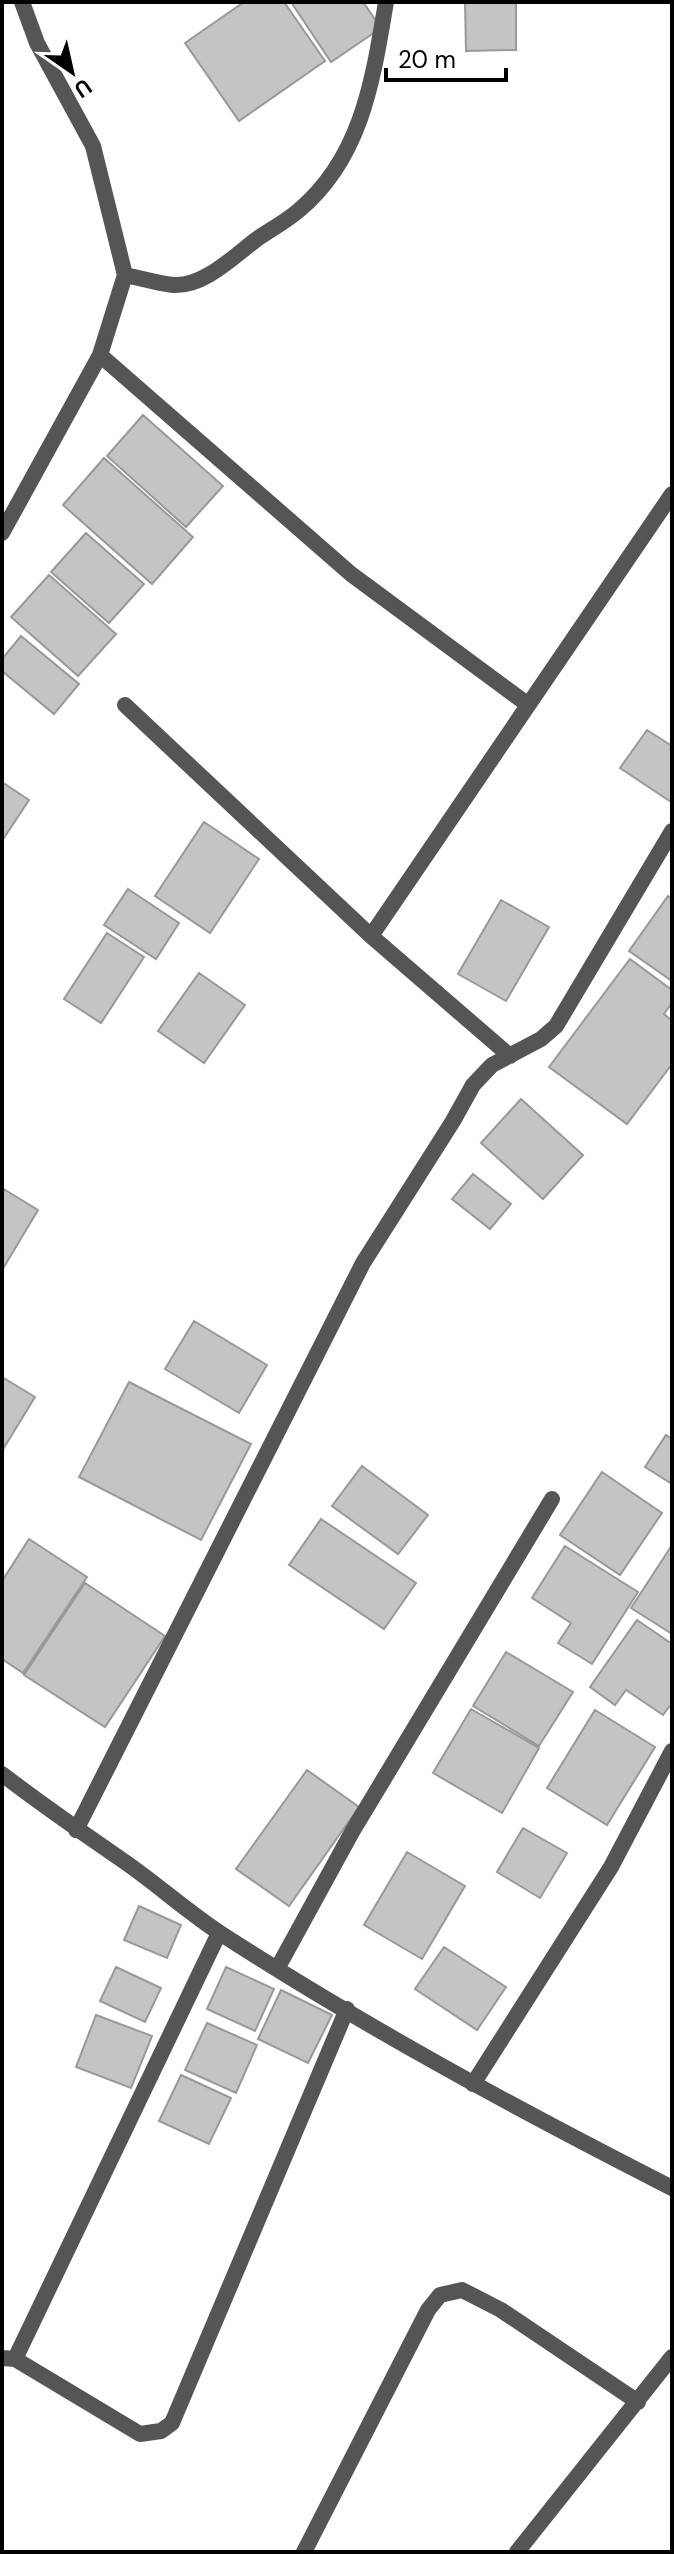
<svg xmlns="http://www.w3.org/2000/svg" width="674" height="2554" font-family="'DM Sans',sans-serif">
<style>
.building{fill:#c4c4c4;stroke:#999;stroke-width:2}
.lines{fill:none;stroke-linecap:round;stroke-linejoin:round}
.minor{stroke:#555;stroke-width:16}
</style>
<rect width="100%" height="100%" fill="#fff"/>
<path class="building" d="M244,2H284L325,61L239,121L185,43Z
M291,2H363L381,28L331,62Z
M465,2H516V50L466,51Z
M143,415L223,486L186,527L107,456Z
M104,458L193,537L152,584L63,505Z
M86,533L144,584L109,623L51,572Z
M49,575L116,634L78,676L11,617Z
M21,636L79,684L54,714L2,671V659Z
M647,730L672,746L671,802L620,768Z
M2,782L29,800L2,841Z
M204,822L259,859L210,933L155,896Z
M128,889L179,923L156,959L104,925Z
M668,896L672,899V981L629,951Z
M501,900L549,927L506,1001L458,974Z
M107,933L144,957L101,1023L64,999Z
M630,959L672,990V1003L664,1014L672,1021V1064L627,1124L549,1067Z
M199,973L245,1005L204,1063L158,1031Z
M521,1099L583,1155L543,1199L481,1143Z
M473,1174L511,1204L490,1229L452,1199Z
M2,1188L38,1210L4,1267L2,1265Z
M194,1321L267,1365L239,1413L165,1369Z
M2,1377L35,1397L2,1451Z
M129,1382L251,1444L201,1540L79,1477Z
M666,1435L672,1439V1484L645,1467Z
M362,1466L428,1515L398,1554L332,1506Z
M602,1472L662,1513L620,1575L560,1535Z
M321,1519L416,1583L384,1629L289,1565Z
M29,1539L87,1577L23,1673L2,1659V1581Z
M672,1545V1634L631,1608Z
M565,1546L638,1592L592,1664L558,1643L571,1623L532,1598Z
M85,1583L165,1636L105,1727L24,1675Z
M637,1620L672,1644V1703L663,1715L626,1690L615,1705L590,1687Z
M506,1652L573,1692L539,1746L473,1706Z
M471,1709L539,1748L502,1813L433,1773Z
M595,1710L655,1747L607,1825L547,1788Z
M307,1770L359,1807L289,1906L236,1869Z
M523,1828L567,1853L540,1898L497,1872Z
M407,1852L465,1886L422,1959L364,1925Z
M139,1906L181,1925L167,1958L124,1940Z
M444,1947L506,1987L477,2030L415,1989Z
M116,1967L161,1988L145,2022L100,2001Z
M226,1967L274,1989L255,2031L207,2009Z
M281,1990L332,2015L308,2063L258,2039Z
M96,2015L152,2036L131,2088L76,2067Z
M207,2023L257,2045L236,2093L185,2070Z
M181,2075L231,2098L209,2144L159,2121Z"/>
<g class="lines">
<path class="minor" d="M125,275C140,278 157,283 173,285C204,287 234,256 257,239C270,230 285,222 298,211C362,158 373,79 386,2
M100,355L351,574L527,704
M2,533L100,355L125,275L93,146L37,43L22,2
M125,705L371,936L510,1056
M371,936L672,494
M2,1774C42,1805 83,1833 125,1862C158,1885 189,1913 223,1935C367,2028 519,2110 672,2188
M76,1830L363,1263L453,1121L473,1085L492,1065L541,1039L556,1026L672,831
M277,1969L352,1832L552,1499
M473,2084L611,1867L672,1751
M2,2358L15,2359L140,2434L161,2431L172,2423L347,2009
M15,2359L219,1933
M304,2552L428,2310L440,2295L462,2290L501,2310L638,2402
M517,2552L672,2357"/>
</g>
<rect width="674" height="2554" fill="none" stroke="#000000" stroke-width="8"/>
<g transform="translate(72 72) rotate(146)" stroke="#ffffff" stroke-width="6" paint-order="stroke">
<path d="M0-6L14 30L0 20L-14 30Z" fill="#000000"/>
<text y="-12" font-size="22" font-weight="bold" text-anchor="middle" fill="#000000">U</text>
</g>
<path d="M386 68v12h120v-12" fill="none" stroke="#000000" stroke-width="4"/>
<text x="398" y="68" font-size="24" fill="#000000" stroke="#ffffff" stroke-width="6" paint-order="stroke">20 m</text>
</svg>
